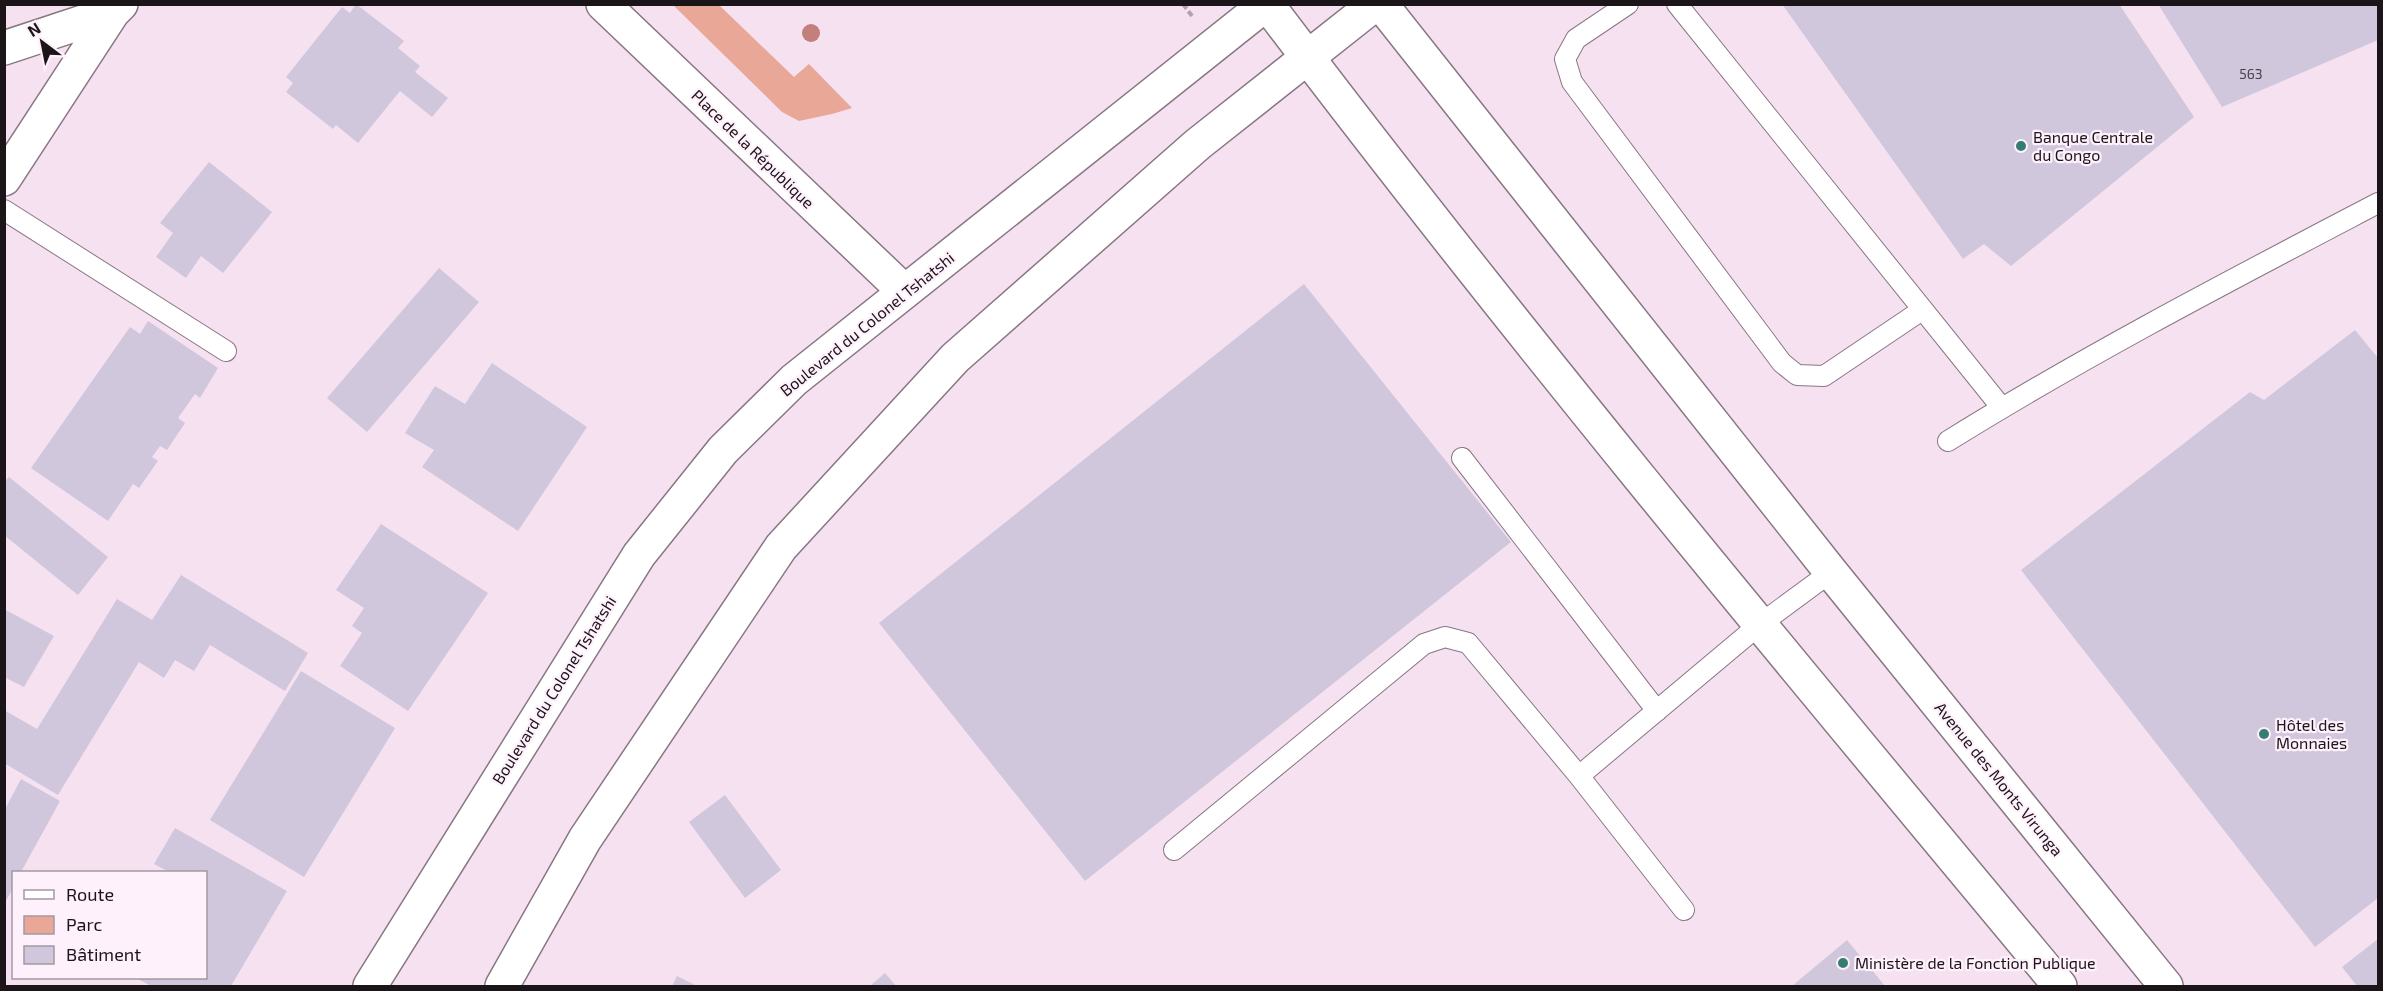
<svg xmlns="http://www.w3.org/2000/svg" width="2383" height="991" font-family="'Exo 2',sans-serif">
<style>
.green{fill:#e9a798}
.building{fill:#d0c7dd}
.lines{fill:none;stroke-linecap:round;stroke-linejoin:round}
.service-casing{stroke:#887684;stroke-width:22}
.minor-casing{stroke:#887684;stroke-width:36}
.tertiary-casing{stroke:#887684;stroke-width:36}
.path{stroke:#b2a1ae;stroke-width:4;stroke-dasharray:6 3;stroke-linecap:butt}
.service{stroke:#fff;stroke-width:20}
.minor{stroke:#fff;stroke-width:33}
.tertiary{stroke:#fff;stroke-width:33}
.tree{fill:#c27f7b}
.poi-dot{fill:#367c72;stroke:#fef1fb;stroke-width:2}
.labels{text-anchor:middle;stroke-width:4.5;stroke-linejoin:round;paint-order:stroke}
.number-label{font-size:14px;fill:#48414a}
.poi-label{font-size:16px;fill:#1b1419;stroke:#fef1fb;text-anchor:start}
.street-label{font-size:16px;fill:#1b1419;stroke:#fef1fb}
</style>
<rect width="100%" height="100%" fill="#f6e1f1"/>
<path class="green" d="M673,5H719L794,77L809,64L852,108L832,114L799,121L782,112Z"/>
<path class="building" d="M356,4L404,41L398,48L420,66L415,72L448,98L432,117L400,91L358,143L336,125L333,129L286,92L293,83L286,77L342,7L350,13Z
M1782,4H2119L2194,117L2011,266L1984,244L1963,259Z
M2158,4H2378V40L2222,107Z
M209,162L272,212L223,273L201,256L186,278L156,257L173,233L160,223Z
M439,268L479,302L367,432L327,398Z
M1304,284L1511,542L1085,881L879,623Z
M148,321L218,368L200,398L195,394L178,418L185,423L167,450L160,446L152,457L158,461L139,488L133,484L108,521L31,468L130,327L140,334Z
M2355,330L2378,358V898L2315,947L2021,570L2250,392L2264,400Z
M492,363L587,427L518,531L422,467L434,450L405,433L435,386L465,404Z
M9,477L108,557L78,595L4,535V482Z
M381,524L488,593L408,711L340,666L362,633L352,626L364,608L336,590Z
M181,575L308,653L285,691L210,645L194,671L175,660L164,678L139,662L58,795L4,763V710L37,729L117,599L152,620Z
M4,609L54,636L24,687L4,677Z
M301,671L395,728L304,877L210,820Z
M21,779L60,801L21,872H14V887L4,904V811Z
M725,795L781,870L745,898L689,822Z
M175,828L287,891L231,986H151L136,978H206V872H169L154,864Z
M2378,939V986H2357L2342,967Z
M1847,940L1885,986H1792Z
M885,973L896,986H870Z
M677,976L697,986H672Z"/>
<g class="lines">
<g class="service-casing">
<path id="service" d="M1628,4L1576,39L1565,59L1572,82L1782,363L1797,375L1824,376L1922,310
M1677,4L2002,408
M4,210L226,351
M1948,441C2088,354 2233,279 2378,203
M1462,458L1657,711
M1579,776L1684,910
M1174,850L1424,644L1445,637L1468,643L1579,776L1759,625L1831,572"/>
</g>
<g class="minor-casing">
<path id="minor" d="M603,4L904,291
M4,48L113,12
M4,179L113,12L121,4"/>
</g>
<g class="tertiary-casing">
<path id="tertiary" d="M1267,4C1521,340 1791,663 2060,986
M1381,4L1831,572L2166,986
M370,986L639,555L723,450L794,380L1266,4
M502,986L585,839L781,547L955,358L1198,144L1375,4"/>
</g>
<path class="path" d="M1183,4L1192,16"/>
<use href="#service" class="service"/>
<use href="#minor" class="minor"/>
<use href="#tertiary" class="tertiary"/>
</g>
<circle class="tree" cx="811" cy="33" r="9"/>
<g class="poi-dot">
<circle cx="2021" cy="146" r="6"/>
<circle cx="2264" cy="734" r="6"/>
<circle cx="1843" cy="963" r="6"/>
</g>
<g class="labels">
<g class="number-label">
<text x="2251" y="79">563</text>
</g>
<g class="poi-label">
<text x="2033" y="143">Banque Centrale<tspan x="2033" dy="18">du Congo</tspan></text>
<text x="2276" y="731">Hôtel des<tspan x="2276" dy="18">Monnaies</tspan></text>
<text x="1855" y="969">Ministère de la Fonction Publique</text>
</g>
<g class="street-label">
<text transform="translate(753 149) rotate(44)" y="6">Place de la République</text>
<text transform="translate(867 324) rotate(-39)" y="6">Boulevard du Colonel Tshatshi</text>
<text transform="translate(554 690) rotate(-58)" y="6">Boulevard du Colonel Tshatshi</text>
<text transform="translate(1999 779) rotate(51)" y="6">Avenue des Monts Virunga</text>
</g>
</g>
<rect width="2383" height="991" fill="none" stroke="#1b1419" stroke-width="12"/>
<rect x="12" y="871" width="195" height="108" fill="#fef1fb" stroke="#a399a1" stroke-width="1.5"/>
<rect x="24" y="890" width="30" height="9" fill="#ffffff" stroke="#a399a1" stroke-width="1.5"/>
<text x="66" y="901" font-size="18" fill="#1b1419">Route</text>
<rect x="24" y="916" width="30" height="18" fill="#e9a798" stroke="#a399a1" stroke-width="1.5"/>
<text x="66" y="931" font-size="18" fill="#1b1419">Parc</text>
<rect x="24" y="946" width="30" height="18" fill="#d0c7dd" stroke="#a399a1" stroke-width="1.5"/>
<text x="66" y="961" font-size="18" fill="#1b1419">Bâtiment</text>
<g transform="translate(42 42) rotate(328)" stroke="#fef1fb" stroke-width="4.5" paint-order="stroke">
<path d="M0-4.5L10 22L0 15L-10 22Z" fill="#1b1419"/>
<text y="-9" font-size="16" font-weight="bold" text-anchor="middle" fill="#1b1419">N</text>
</g>
</svg>
